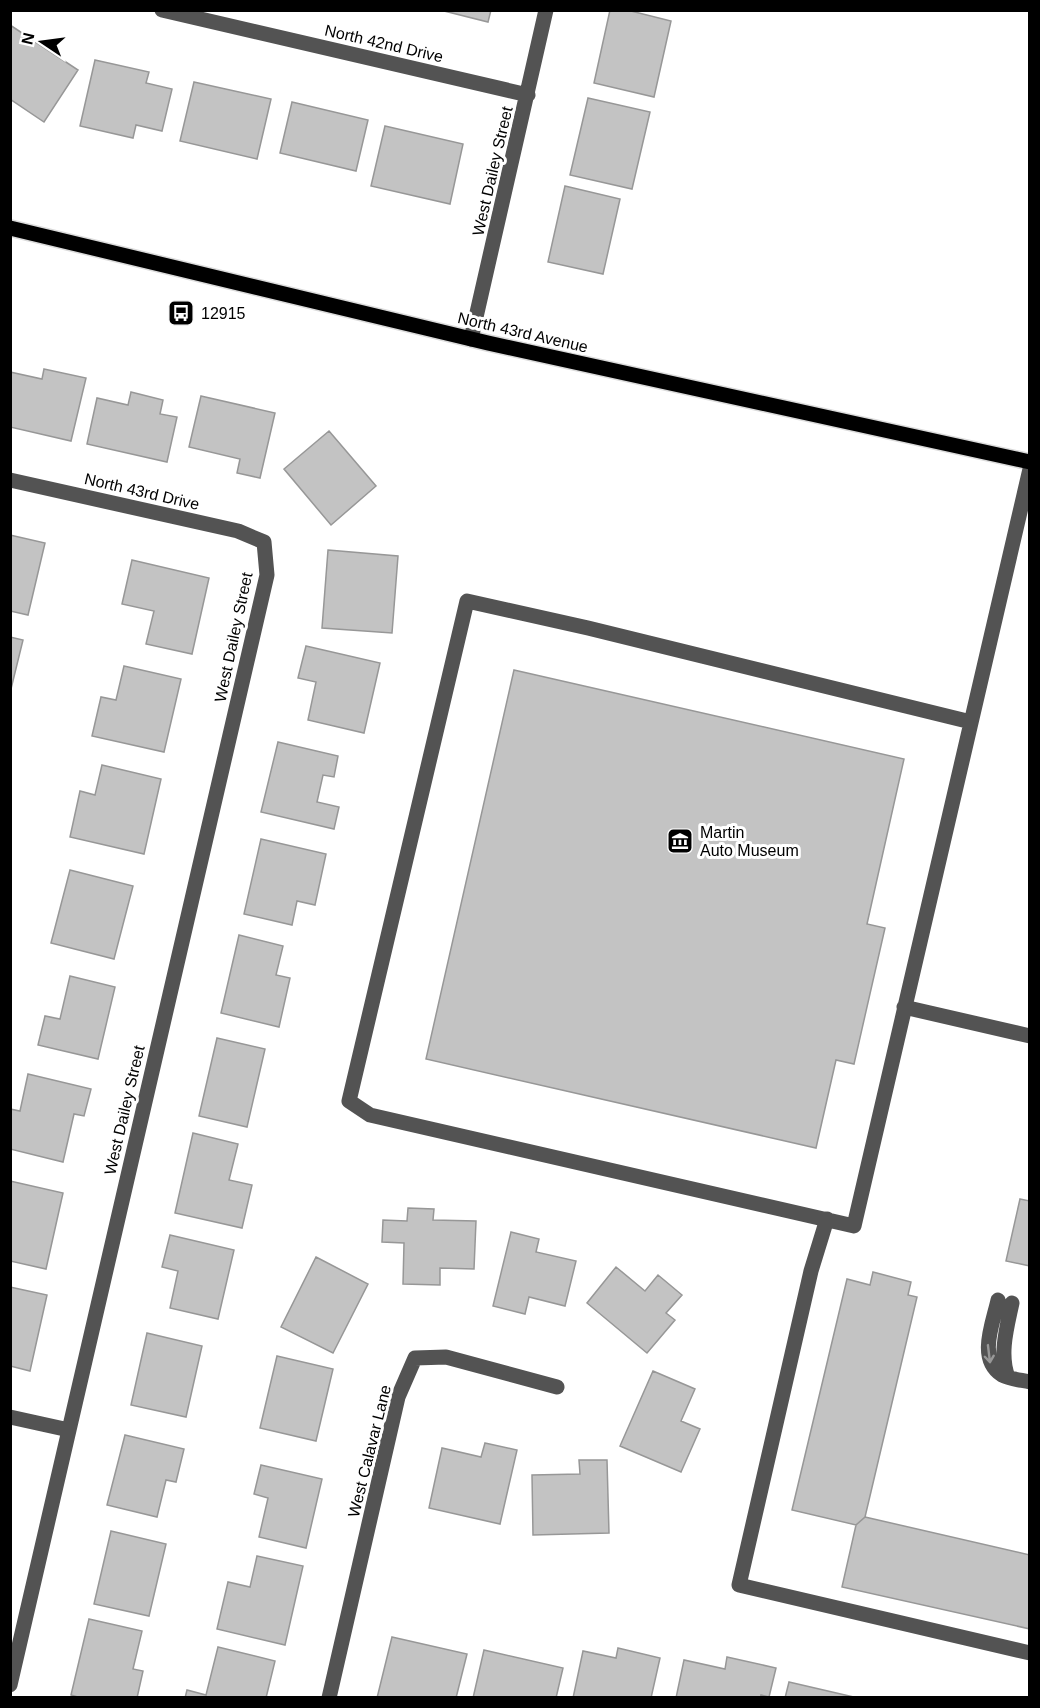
<svg xmlns="http://www.w3.org/2000/svg" width="1040" height="1708" font-family="Helvetica,sans-serif">
<style>
.building{fill:#c3c3c3;stroke:#979797;stroke-width:1.5}
.lines{fill:none;stroke-linecap:round;stroke-linejoin:round}
.major-casing{stroke:#dbdbdb;stroke-width:18}
.minor{stroke:#535353;stroke-width:15}
.major{stroke:#000;stroke-width:15}
.oneway{stroke:#989898}
.labels{text-anchor:middle;stroke-width:6;stroke-linejoin:round;paint-order:stroke}
.street-label{font-size:16px;fill:#000;stroke:#fff}
.poi-label{font-size:16px;fill:#000;stroke:#fff;text-anchor:start}
</style>
<rect width="100%" height="100%" fill="#fff"/>
<path class="building" d="M440,10H491L488,22Z
M610,10H627L671,21L654,97L594,83Z
M10,25L78,70L44,122L10,99Z
M95,60L149,72L146,83L172,89L162,131L136,125L133,138L80,126Z
M194,82L271,99L257,159L180,141Z
M588,98L650,112L632,189L570,175Z
M292,102L368,120L356,171L280,153Z
M385,126L463,144L450,204L371,186Z
M565,186L620,199L603,274L548,262Z
M44,369L86,378L71,441L10,427V372L42,379Z
M131,392L163,400L160,414L177,417L167,462L87,444L97,398L128,405Z
M201,396L275,413L260,478L237,473L240,459L189,447Z
M329,431L376,486L331,525L284,469Z
M10,535L45,543L28,615L10,611Z
M328,550L398,556L392,633L322,628Z
M132,560L209,578L192,654L146,644L154,611L122,604Z
M10,637L23,640L10,693Z
M306,646L380,663L364,733L308,720L316,682L298,678Z
M124,666L181,679L164,752L92,736L101,697L116,700Z
M514,670L904,759L867,924L885,928L854,1064L836,1060L816,1148L426,1059Z
M278,742L338,756L334,777L323,775L317,802L339,807L334,829L261,812Z
M102,765L161,779L144,854L70,837L80,791L95,795Z
M261,839L326,854L315,905L297,901L292,925L244,914Z
M70,870L133,886L114,959L51,943Z
M239,935L283,946L276,975L290,978L279,1027L221,1013Z
M70,976L115,987L98,1059L38,1045L45,1016L60,1019Z
M217,1038L265,1049L247,1127L199,1116Z
M28,1074L91,1089L84,1116L74,1114L63,1162L10,1149V1109L20,1111Z
M193,1133L238,1144L229,1180L252,1185L242,1228L175,1213Z
M10,1181L63,1193L46,1269L10,1261Z
M1020,1199L1030,1201V1266L1006,1261Z
M408,1208L434,1209L433,1220L476,1221L474,1269L440,1268V1285L403,1284L404,1243L382,1242L383,1220L407,1221Z
M511,1232L539,1239L536,1252L576,1261L565,1306L529,1297L525,1314L493,1306Z
M170,1235L234,1250L218,1319L170,1308L178,1271L162,1267Z
M316,1257L368,1284L333,1353L281,1327Z
M616,1267L645,1291L658,1275L682,1295L666,1313L675,1320L647,1353L587,1303Z
M873,1272L911,1282L908,1295L917,1297L865,1517L856,1525L792,1510L847,1279L870,1285Z
M10,1287L47,1295L30,1371L10,1366Z
M147,1333L202,1346L186,1417L131,1405Z
M277,1356L333,1369L316,1441L260,1428Z
M653,1371L695,1389L681,1421L700,1429L681,1472L620,1446Z
M125,1435L184,1449L176,1482L166,1480L157,1517L107,1505Z
M485,1443L517,1450L500,1524L429,1508L442,1448L481,1457Z
M579,1460H607L609,1533L533,1535L532,1475L580,1474Z
M261,1465L322,1479L306,1548L259,1537L268,1498L254,1494Z
M865,1517L1030,1555V1629L842,1587L856,1525Z
M111,1531L166,1544L149,1616L94,1604Z
M257,1556L303,1566L285,1645L217,1629L228,1582L250,1587Z
M89,1619L142,1631L133,1669L143,1671L137,1698H81L71,1695Z
M392,1637L467,1654L456,1698H377Z
M218,1647L275,1661L266,1698H185L187,1690L206,1695Z
M618,1648L660,1658L651,1698H573L583,1651L616,1658Z
M484,1650L563,1668L556,1698H473Z
M727,1657L776,1668L769,1697L761,1695L760,1698H676L684,1660L725,1669Z
M789,1682L858,1698H785Z"/>
<g class="lines">
<g class="major-casing">
<path id="major" d="M10,228L488,343L1030,462"/>
</g>
<path class="minor" d="M162,10L528,95
M471,339L546,10
M10,480L238,531L264,542L267,575L10,1685
M971,722L588,628L467,601L349,1101L370,1115L854,1226L1030,469
M904,1007L1030,1036
M827,1219L811,1271L739,1585L1030,1653
M998,1300C993,1323 977,1359 1002,1375C1009,1379 1021,1380 1030,1382
M1008,1377C999,1354 1007,1327 1012,1303
M10,1417L69,1430
M329,1698L398,1397L415,1358L446,1357L557,1387"/>
<use href="#major" class="major"/>
</g>
<defs><path id="oneway-shaft" d="M-6 0H5M1.5-3L5.5 0L1.5 3" fill="none" stroke-width="1.6" stroke-linecap="round" stroke-linejoin="round" transform="scale(1.5)"/></defs>
<use class="oneway" href="#oneway-shaft" transform="translate(989 1354) rotate(83)"/>
<defs>
<g id="bus-square" transform="scale(1.35)"><rect x="-9" y="-9" width="18" height="18" rx="4" fill="#000" stroke="#fff"/><path d="M-5-6H5V4H4V6H2V4H-2V6H-4V4H-5ZM-3.5-4V0h7V-4ZM-3.5 1.2v1.5H-2V1.2ZM2 1.2v1.5H3.5V1.2Z" fill="#fff"/></g>
<g id="museum-square" transform="scale(1.35)"><rect x="-9" y="-9" width="18" height="18" rx="4" fill="#000" stroke="#fff"/><path d="M0-6L6-3V-2H-6V-3ZM-5-1h2V3h-2ZM-1-1h2V3h-2ZM3-1h2V3H3ZM-6 4H6V6H-6Z" fill="#fff"/></g>
</defs>
<g fill-rule="evenodd">
<use href="#bus-square" x="181" y="313"/>
<use href="#museum-square" x="680" y="841"/>
</g>
<g class="labels">
<g class="street-label">
<text transform="translate(384 43) rotate(13)" y="6">North 42nd Drive</text>
<text transform="translate(492 171) rotate(-77)" y="6">West Dailey Street</text>
<text transform="translate(523 332) rotate(13)" y="6">North 43rd Avenue</text>
<text transform="translate(142 491) rotate(13)" y="6">North 43rd Drive</text>
<text transform="translate(233 637) rotate(-78)" y="6">West Dailey Street</text>
<text transform="translate(124 1110) rotate(-77)" y="6">West Dailey Street</text>
<text transform="translate(369 1451) rotate(-76)" y="6">West Calavar Lane</text>
</g>
<g class="poi-label">
<text x="201" y="319">12915</text>
<text x="700" y="838">Martin<tspan x="700" dy="18">Auto Museum</tspan></text>
</g>
</g>
<rect width="1040" height="1708" fill="none" stroke="#000000" stroke-width="24"/>
<g transform="translate(42 42) rotate(283)" stroke="#ffffff" stroke-width="4.5" paint-order="stroke">
<path d="M0-4.5L10 22L0 15L-10 22Z" fill="#000000"/>
<text y="-9" font-size="16" font-weight="bold" text-anchor="middle" fill="#000000">N</text>
</g>
</svg>
